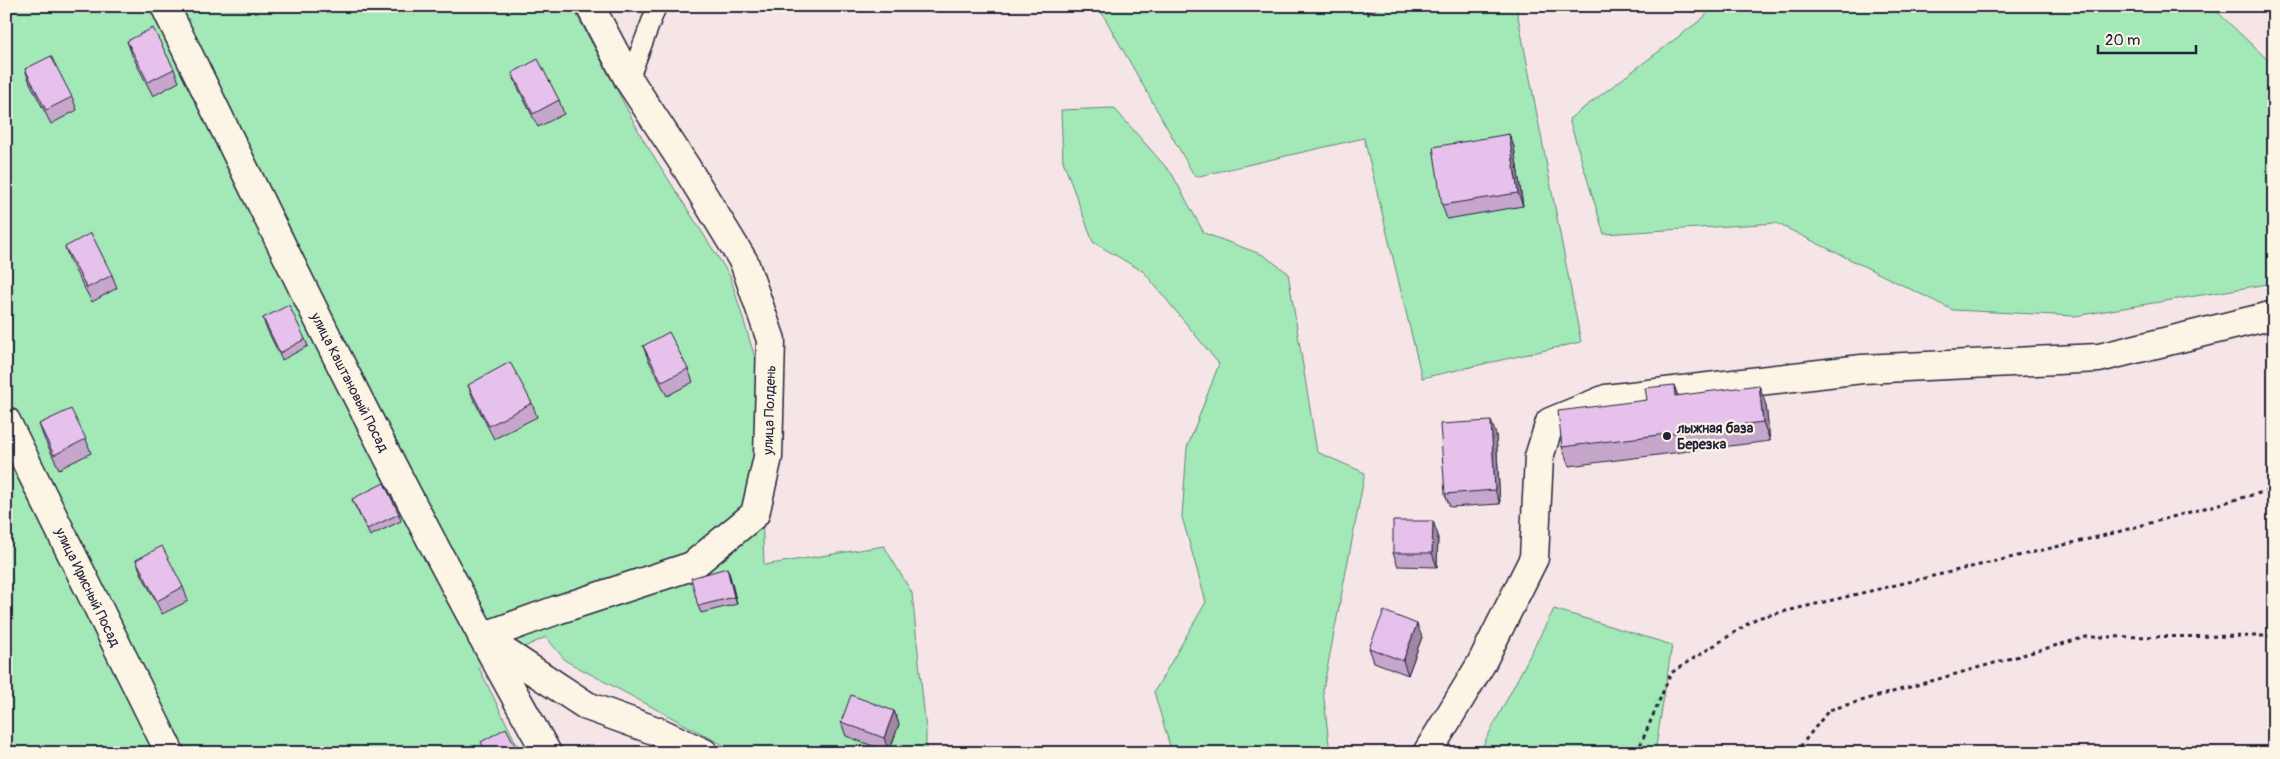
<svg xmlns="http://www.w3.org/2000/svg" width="2280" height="759" font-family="Pangolin,sans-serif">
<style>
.green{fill:#a2e9b7;stroke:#628679}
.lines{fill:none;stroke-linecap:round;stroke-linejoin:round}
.service-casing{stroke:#22223b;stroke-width:21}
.minor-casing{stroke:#22223b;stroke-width:31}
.path{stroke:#22223b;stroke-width:3;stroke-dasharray:4 4;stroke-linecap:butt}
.service{stroke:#fcf5e5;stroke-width:18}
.minor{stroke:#fcf5e5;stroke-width:28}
.wall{fill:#c6a6ca;stroke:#22223b}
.shaded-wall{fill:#a187a4;stroke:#22223b}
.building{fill:#e6c1eb;stroke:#22223b}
.poi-dot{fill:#22223b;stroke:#fcf5e5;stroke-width:2}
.labels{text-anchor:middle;stroke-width:4.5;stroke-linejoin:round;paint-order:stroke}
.street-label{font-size:14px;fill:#22223b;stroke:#fcf5e5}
.poi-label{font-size:14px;font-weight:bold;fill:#22223b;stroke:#fcf5e5;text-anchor:start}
</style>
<rect width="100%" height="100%" fill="#f5e5e7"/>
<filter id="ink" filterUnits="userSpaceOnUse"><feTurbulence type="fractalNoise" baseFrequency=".02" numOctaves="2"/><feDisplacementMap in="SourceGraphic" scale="10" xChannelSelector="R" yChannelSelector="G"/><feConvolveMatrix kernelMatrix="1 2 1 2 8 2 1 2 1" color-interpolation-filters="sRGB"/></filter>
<g filter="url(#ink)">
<path class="green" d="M6,6H572L644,141L730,276L756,361L764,565L884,546L912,593L926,730V753H738L566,661L546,637L479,668L521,753H6Z
M1098,6H1516L1581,342L1422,378L1364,138L1195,177Z
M1714,6H2211L2269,61L2274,63V283L2075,316L1953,310L1776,223L1604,234L1569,119L1702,19Z
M1114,108L1172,174L1204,233L1263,255L1288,273L1317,452L1365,473L1323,690L1330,753H1167L1170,746L1154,692L1206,602L1182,517L1187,448L1219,364L1144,272L1093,242L1063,161L1061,110Z
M1554,609L1672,645L1655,753H1479Z"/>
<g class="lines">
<g class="service-casing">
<path id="service" d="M629,80L657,6"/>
</g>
<g class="minor-casing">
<path id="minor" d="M165,6C287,258 409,509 547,753
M6,421L170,753
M482,637L557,610L692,566L755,514L768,457L771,340L744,262L686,167L629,80L590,6
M485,639L587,706L659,732L704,753
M1427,753L1481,664L1534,558L1539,457L1550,422L1606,399L1862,369L2099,358L2274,315"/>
</g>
<path class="path" d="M1637,753L1671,673L1757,618L2110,534L2274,489
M1795,753L1829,710L2086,637L2274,636"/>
<use href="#service" class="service"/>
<use href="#minor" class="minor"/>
</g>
<path class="wall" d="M1362,6H1380L1368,15Z
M127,41L174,69L179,82L153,96L132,55Z
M25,69L72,97L77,110L51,124L30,83Z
M512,73L559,100L564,114L538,127L517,86Z
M1509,134L1514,147L1523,206L1447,219L1442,205Z
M65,247L112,275L117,288L92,302L70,261Z
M263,318L305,339L308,346L282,360L265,325Z
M643,346L688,369L693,382L667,396L648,359Z
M468,385L532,403L537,417L494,439L473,398Z
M1674,385L1677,395L1766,405L1770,441L1569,466L1562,447Z
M39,424L86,439L91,453L59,469L44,438Z
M1496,434L1500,504L1450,507L1445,494Z
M352,499L399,514L401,521L370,536L355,506Z
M1438,535L1437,567L1398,566L1393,553Z
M136,560L183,587L188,601L162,614L141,573Z
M727,568L730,576L737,604L701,613L698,606Z
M1422,637L1408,675L1374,662L1369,648Z
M894,711L899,724L889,752L846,736L841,722Z"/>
<path class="shaded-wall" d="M1365,6H1380L1368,15Z
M1509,134L1514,147L1523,206L1518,193Z
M1674,385L1681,404L1675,396Z
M1759,385L1766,405L1770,441L1763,422Z
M1491,421L1496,434L1500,504L1495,490Z
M1433,521L1438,535L1437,567L1432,553Z
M727,568L730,576L737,604L734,597Z
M1417,624L1422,637L1408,675L1403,661Z
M894,711L899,724L889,752L884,738Z"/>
<path class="building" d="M153,28L174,69L148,82L127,41Z
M51,56L72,97L46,110L25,69Z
M538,59L559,100L533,114L512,73Z
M1509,134L1518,193L1442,205L1433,147Z
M91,233L112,275L87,288L65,247Z
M289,305L305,339L280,353L263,318Z
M669,332L688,369L662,382L643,346Z
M510,362L532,403L489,426L468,385Z
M1674,385L1675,396L1759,385L1763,422L1562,447L1558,411L1647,400L1645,388Z
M71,409L86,439L54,455L39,424Z
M1491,421L1495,490L1445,494L1440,424Z
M384,483L399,514L367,529L352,499Z
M1393,521H1433L1432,553H1393Z
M162,546L183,587L157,601L136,560Z
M727,568L734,597L698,606L691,578Z
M1384,611L1417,624L1403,661L1369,648Z
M851,695L894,711L884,738L841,722Z
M506,728L519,753H487L481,742Z"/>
</g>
<circle class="poi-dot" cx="1667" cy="436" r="5"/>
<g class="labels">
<g class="street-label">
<text transform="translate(350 382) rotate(63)" y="5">улица Каштановый Посад</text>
<text transform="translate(769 410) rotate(-88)" y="5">улица Полдень</text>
<text transform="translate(88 587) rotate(64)" y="5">улица Ирисный Посад</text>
</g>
<g class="poi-label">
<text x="1677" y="433">лыжная база<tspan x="1677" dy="16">Березка</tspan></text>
</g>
</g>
<rect width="2280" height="759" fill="none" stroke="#fcf5e5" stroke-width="25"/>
<rect x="12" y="12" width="2255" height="734" fill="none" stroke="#22223b" stroke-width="2" filter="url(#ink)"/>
<path d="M2098 45v8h98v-8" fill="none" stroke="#22223b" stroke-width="2.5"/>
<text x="2105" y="45" font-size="15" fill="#22223b" stroke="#fcf5e5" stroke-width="4" paint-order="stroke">20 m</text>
</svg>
